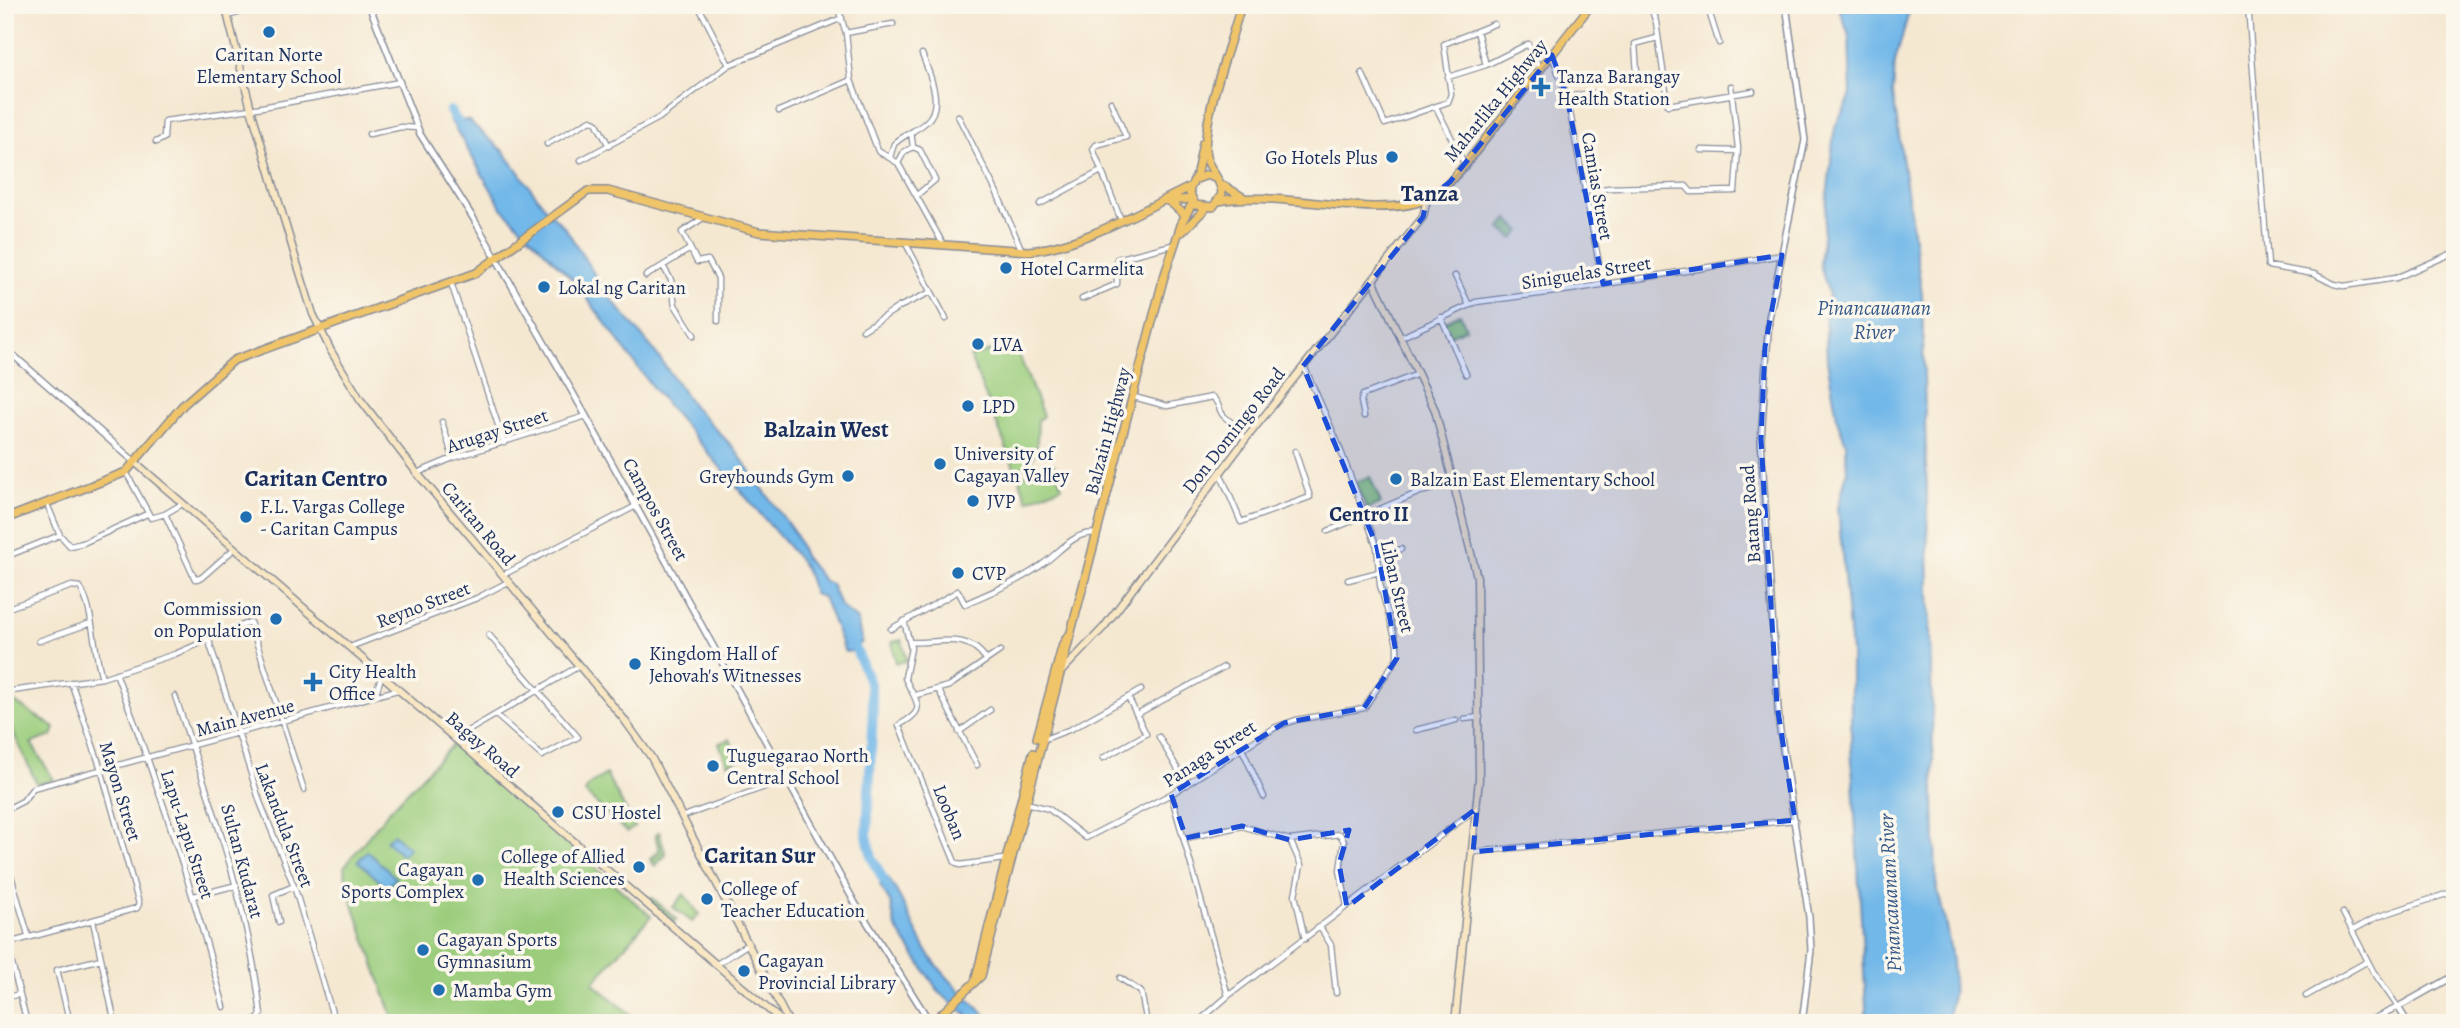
<svg xmlns="http://www.w3.org/2000/svg" width="2460" height="1028" font-family="Alegreya,serif">
<style>
.green{fill:#9bcd7d;stroke:#5b7e6e;stroke-width:2}
.forest{fill:#7cb06c;stroke:#4c7065;stroke-width:2}
.water{fill:#72b8e9;stroke:#4674a4;stroke-width:2}
.lines{fill:none;stroke-linecap:round;stroke-linejoin:round}
.river{stroke:#72b8e9;stroke-width:10}
.minor-casing{stroke:#888c98;stroke-width:7}
.tertiary-casing{stroke:#888c98;stroke-width:8}
.secondary-casing{stroke:#888c98;stroke-width:9}
.primary-casing{stroke:#888c98;stroke-width:10}
.trunk-casing{stroke:#888c98;stroke-width:10}
.minor{stroke:#fff;stroke-width:4.5}
.tertiary{stroke:#fff;stroke-width:5}
.secondary{stroke:#f9e7c3;stroke-width:6}
.primary{stroke:#f0c469;stroke-width:7}
.trunk{stroke:#f0c469;stroke-width:7}
.marked{fill:#1d4ed8;fill-opacity:0.2;stroke:#1d4ed8;stroke-width:5;stroke-dasharray:14 9;stroke-linejoin:round}
.poi-dot{fill:#1f6fb2;stroke:#fbf7ec;stroke-width:2.5}
.labels{text-anchor:middle;stroke-width:7;stroke-linejoin:round;paint-order:stroke}
.poi-label{font-size:19px;fill:#1b2f5e;stroke:#fbf7ec;text-anchor:start}
.street-label{font-size:19px;fill:#1b2f5e;stroke:#fbf7ec}
.water-label{font-size:21px;font-style:italic;fill:#355888;stroke:#fbf7ec}
.neighbourhood-label{font-size:21px;font-weight:bold;fill:#1b2f5e;stroke:#fbf7ec}
.quarter-label{font-size:23px;font-weight:bold;fill:#1b2f5e;stroke:#fbf7ec}
</style>
<rect width="100%" height="100%" fill="#fbf7ec"/>
<filter id="ink" filterUnits="userSpaceOnUse"><feTurbulence type="fractalNoise" baseFrequency=".0143" numOctaves="2"/><feDisplacementMap in="SourceGraphic" scale="14" xChannelSelector="R" yChannelSelector="G"/><feConvolveMatrix kernelMatrix="1 2 1 2 8 2 1 2 1" color-interpolation-filters="sRGB"/></filter>
<filter id="wash" filterUnits="userSpaceOnUse"><feTurbulence type="fractalNoise" baseFrequency=".00686" numOctaves="4" result="noise"/><feDisplacementMap in="SourceGraphic" scale="28" xChannelSelector="R" yChannelSelector="G"/><feGaussianBlur stdDeviation="1.57" result="paint"/><feColorMatrix in="noise" values="0 0 0 0 0 0 0 0 0 0 0 0 0 0 0 0 0 1.4 0 .05"/><feComposite in="paint" operator="in"/></filter>
<g filter="url(#wash)">
<rect width="100%" height="100%" fill="#f5e8d1"/>
<path class="green" d="M1508,219L1521,231L1514,239L1500,228Z
M1460,314L1466,328L1450,336L1444,322Z
M1015,344L1043,416L1038,420C1036,446 1041,459 1016,472L970,357Z
M1054,464L1062,487L1027,500L1019,477Z
M1370,477L1381,503L1367,509L1355,483Z
M902,640L907,661L896,663L892,642Z
M5,696L55,728L52,736L31,743L54,780L37,784L5,715Z
M730,739L738,760L727,764L719,743Z
M453,744L651,916L593,983L641,1023H395L349,893L344,867L387,813Z
M606,774L635,827L627,832L585,793L587,787Z
M684,894L699,914L692,922L673,907Z"/>
<path class="forest" d="M659,832L666,855L655,866L650,859L659,851L655,835Z
M651,897L677,919L673,923L647,901Z"/>
<path class="water" d="M1838,5H1911L1895,62L1893,94L1922,294L1936,882C1946,929 1962,975 1946,1023H1867L1851,745V653L1838,508L1847,472L1846,443L1838,423L1827,360L1825,310L1829,295L1820,265L1834,132C1838,114 1848,108 1851,94L1849,35Z
M468,120L504,152L547,210L566,229L606,293L653,349L694,407L733,447L795,534L804,556L824,581L831,584L840,606L857,620L862,642L853,651L845,652L823,597L814,594L805,568L798,558L656,392L575,282L502,208L451,121Z
M393,834L409,848L402,855L386,841Z
M367,851L396,878L387,888L358,861Z
M888,878C904,900 911,923 924,946C936,970 973,1003 994,1023H976L939,992L895,926L891,904L880,885Z"/>
<g class="lines">
<path class="river" d="M450,111L464,131
M851,637L870,684L873,708L867,835L872,858L890,892"/>
</g>
</g>
<g filter="url(#ink)">
<g class="lines">
<g class="minor-casing">
<path id="minor" d="M698,5L729,65
M837,5L846,33L851,80L878,151L898,163L943,244
M1650,5L1656,22L1668,105L1753,91
M1707,5L1719,43
M2248,5L2268,266L2314,274L2334,284L2344,286L2396,278L2455,252
M228,16L264,5
M1477,31L1486,65
M846,33L893,24
M1552,55L1567,97L1603,284
M1362,73L1385,124L1448,102L1451,94L1444,44L1494,24
M1637,73L1635,44L1657,38
M1448,77L1486,65L1528,44L1540,69
M1567,97L1593,93
M1111,102L1126,137L1096,145L1093,149L1121,220
M1436,107L1465,165
M779,111L851,80
M958,116L998,195L1022,251
M911,132L913,147
M369,134L401,127L418,128
M156,142L164,138L165,121L251,109L400,82
M547,144L591,120L596,122L609,146
M1701,150L1738,151
M890,157L894,144C903,135 916,131 926,122C945,106 929,73 922,54
M581,160L659,118L729,65L842,18
M898,163L904,152L913,147L920,150L935,180L917,195
M1584,192L1609,188L1686,186L1691,192L1735,191L1738,148L1731,86
M1040,204L1101,171
M703,218L682,232L697,262L708,260L718,278V321
M905,242L946,319
M663,266L671,280L675,305L694,335
M646,276L690,249
M1455,276L1469,305
M451,283L504,443
M1082,299L1117,284V259L1176,244
M1441,317L1466,374
M863,330L899,307L931,292
M1402,337L1476,302L1570,290L1782,255
M1134,397L1167,406L1212,397C1220,402 1218,412 1225,417C1236,427 1238,425 1245,440
M1364,416L1361,401L1363,395L1418,374
M442,422L453,458
M126,472L151,518L165,514L182,504
M417,473L453,458L586,416
M1220,473L1241,522L1310,497L1295,451
M47,504L60,535L70,546L83,543L147,514
M165,514L195,579L201,578L234,549
M1328,531L1420,492L1454,484
M5,557L60,535
M1378,558L1401,549
M503,575L636,506
M1348,580L1379,572
M5,609L72,586L80,587C94,610 93,649 102,678
M904,621L911,648L905,678C915,702 930,709 899,725L955,862L960,865L1004,859
M891,629L958,591L965,604C991,592 1021,581 1044,563C1059,553 1075,530 1096,534
M489,635L578,737L542,756L496,715
M208,638L260,802L294,886L335,1023
M39,641L91,623
M910,642C939,644 967,631 986,659
M350,647L477,598L508,582
M116,673C158,783 194,894 224,1007
M938,689L977,765
M5,692L102,678L175,654L250,622L304,790
M916,695L949,686L1000,651
M175,696C211,803 248,902 261,1015L258,1019L240,1023
M375,696L381,677
M1137,714L1224,667
M1464,719L1480,717
M1416,730L1456,720
M959,732L990,710
M1159,737L1187,785
M454,739L579,666
M1042,740L1071,729L1141,690
M1243,751L1264,797
M1103,758L1146,734L1128,697
M1171,794L1228,996
M1026,803L1049,809L1086,838L1171,794L1276,727L1296,720L1364,708L1397,658V644L1380,585L1377,547L1337,441L1304,366
M5,810L23,801L33,788L397,690
M684,816L787,779
M1186,838L1242,826L1290,840L1340,834L1344,842L1340,870L1347,906
M1290,840L1301,865L1295,895L1305,939
M1473,852L1795,820
M5,855L29,938
M194,896L237,885
M2343,913L2373,971L2398,1007L2364,1023
M93,921L115,1023
M279,922L273,895L294,886
M1320,927L1331,945L1336,993
M2353,930L2377,917L2455,891
M5,944L137,908L139,904L101,769L71,682
M7,944L27,1023
M717,964L748,944
M1120,978L1141,992L1147,1023
M2306,996L2368,961
M5,998L19,994
M70,1023L57,970L101,959
M1197,1023L1228,996L1477,808"/>
</g>
<g class="tertiary-casing">
<path id="tertiary" d="M369,5L420,134L475,221L586,416L855,903L930,1022
M1786,5L1805,140L1769,318L1761,440L1779,724L1809,917L1811,950L1802,1023
M5,348L136,463
M2408,1023L2398,1007L2455,975"/>
</g>
<g class="secondary-casing">
<path id="secondary" d="M225,5L251,109L297,263L313,314L331,351L360,399L417,473L623,718L651,757L789,1023
M1373,280L1435,410L1477,577L1479,779L1455,1023
M136,463L784,1023
M1060,673L1104,627L1245,440L1423,217L1427,199"/>
</g>
<g class="primary-casing">
<path id="primary" d="M1221,184L1246,199
M1219,201C1277,189 1382,222 1429,198C1444,190 1454,177 1465,165L1591,5
M1182,232L1206,208
M1037,738L1063,644L1068,636
M975,982L1033,753
M939,1023L936,1019L981,976L1163,280L1182,222L1193,202"/>
</g>
<g class="trunk-casing">
<path id="trunk" d="M1196,178L1203,143
M1217,179L1207,175L1194,180L1189,191L1195,205L1213,207L1222,194C1222,178 1205,167 1205,149C1207,102 1229,51 1241,5
M1167,201L1191,199
M1170,202L1185,215
M5,519L126,472L183,405L234,360L476,273L588,191H608L759,232L1028,251C1082,246 1142,210 1190,187"/>
</g>
<use href="#minor" class="minor"/>
<use href="#tertiary" class="tertiary"/>
<use href="#secondary" class="secondary"/>
<use href="#primary" class="primary"/>
<use href="#trunk" class="trunk"/>
</g>
</g>
<path class="marked" d="M1552,55L1567,97L1603,284L1782,255L1765,347L1761,440L1777,705L1795,820L1473,852L1477,808L1347,907L1339,864L1349,830L1290,840L1242,826L1186,838L1171,794L1284,723L1364,708L1397,658L1377,547L1303,366L1423,217L1427,199L1450,182Z"/>
<g class="poi-dot">
<circle cx="269" cy="32" r="7"/>
<path d="M1537.5 76.5h7v7h7v7h-7v7h-7v-7h-7v-7h7z"/>
<circle cx="1392" cy="157" r="7"/>
<circle cx="1006" cy="268" r="7"/>
<circle cx="544" cy="287" r="7"/>
<circle cx="978" cy="344" r="7"/>
<circle cx="968" cy="406" r="7"/>
<circle cx="940" cy="464" r="7"/>
<circle cx="848" cy="476" r="7"/>
<circle cx="1396" cy="479" r="7"/>
<circle cx="973" cy="501" r="7"/>
<circle cx="246" cy="517" r="7"/>
<circle cx="958" cy="573" r="7"/>
<circle cx="276" cy="619" r="7"/>
<circle cx="635" cy="664" r="7"/>
<path d="M309.5 671.5h7v7h7v7h-7v7h-7v-7h-7v-7h7z"/>
<circle cx="713" cy="766" r="7"/>
<circle cx="558" cy="812" r="7"/>
<circle cx="639" cy="867" r="7"/>
<circle cx="478" cy="880" r="7"/>
<circle cx="707" cy="899" r="7"/>
<circle cx="423" cy="950" r="7"/>
<circle cx="744" cy="971" r="7"/>
<circle cx="439" cy="990" r="7"/>
</g>
<g class="labels">
<g class="poi-label">
<text x="269" y="61" text-anchor="middle">Caritan Norte<tspan x="269" dy="22">Elementary School</tspan></text>
<text x="1557" y="83">Tanza Barangay<tspan x="1557" dy="22">Health Station</tspan></text>
<text x="1378" y="164" text-anchor="end">Go Hotels Plus</text>
<text x="1020" y="275">Hotel Carmelita</text>
<text x="558" y="294">Lokal ng Caritan</text>
<text x="992" y="351">LVA</text>
<text x="982" y="413">LPD</text>
<text x="954" y="460">University of<tspan x="954" dy="22">Cagayan Valley</tspan></text>
<text x="834" y="483" text-anchor="end">Greyhounds Gym</text>
<text x="1410" y="486">Balzain East Elementary School</text>
<text x="987" y="508">JVP</text>
<text x="260" y="513">F.L. Vargas College<tspan x="260" dy="22">- Caritan Campus</tspan></text>
<text x="972" y="580">CVP</text>
<text x="262" y="615" text-anchor="end">Commission<tspan x="262" dy="22">on Population</tspan></text>
<text x="649" y="660">Kingdom Hall of<tspan x="649" dy="22">Jehovah's Witnesses</tspan></text>
<text x="329" y="678">City Health<tspan x="329" dy="22">Office</tspan></text>
<text x="727" y="762">Tuguegarao North<tspan x="727" dy="22">Central School</tspan></text>
<text x="572" y="819">CSU Hostel</text>
<text x="625" y="863" text-anchor="end">College of Allied<tspan x="625" dy="22">Health Sciences</tspan></text>
<text x="464" y="876" text-anchor="end">Cagayan<tspan x="464" dy="22">Sports Complex</tspan></text>
<text x="721" y="895">College of<tspan x="721" dy="22">Teacher Education</tspan></text>
<text x="437" y="946">Cagayan Sports<tspan x="437" dy="22">Gymnasium</tspan></text>
<text x="758" y="967">Cagayan<tspan x="758" dy="22">Provincial Library</tspan></text>
<text x="453" y="997">Mamba Gym</text>
</g>
<g class="street-label">
<text transform="translate(1495 100) rotate(-51)" y="7">Maharlika Highway</text>
<text transform="translate(1598 186) rotate(80)" y="7">Camias Street</text>
<text transform="translate(1586 272) rotate(-9)" y="7">Siniguelas Street</text>
<text transform="translate(497 430) rotate(-18)" y="7">Arugay Street</text>
<text transform="translate(1233 430) rotate(-52)" y="7">Don Domingo Road</text>
<text transform="translate(1107 431) rotate(-75)" y="7">Balzain Highway</text>
<text transform="translate(656 509) rotate(61)" y="7">Campos Street</text>
<text transform="translate(1750 514) rotate(-94)" y="7">Batang Road</text>
<text transform="translate(479 523) rotate(50)" y="7">Caritan Road</text>
<text transform="translate(1398 586) rotate(77)" y="7">Liban Street</text>
<text transform="translate(423 604) rotate(-21)" y="7">Reyno Street</text>
<text transform="translate(245 717) rotate(-15)" y="7">Main Avenue</text>
<text transform="translate(483 744) rotate(41)" y="7">Bagay Road</text>
<text transform="translate(1209 753) rotate(-33)" y="7">Panaga Street</text>
<text transform="translate(121 791) rotate(73)" y="7">Mayon Street</text>
<text transform="translate(950 812) rotate(68)" y="7">Looban</text>
<text transform="translate(285 825) rotate(69)" y="7">Lakandula Street</text>
<text transform="translate(188 834) rotate(72)" y="7">Lapu-Lapu Street</text>
<text transform="translate(243 861) rotate(75)" y="7">Sultan Kudarat</text>
</g>
<g class="water-label">
<text x="1874" y="315">Pinancauanan<tspan x="1874" dy="24">River</tspan></text>
<text transform="translate(1890 893) rotate(-93)" y="7">Pinancauanan River</text>
</g>
<g class="neighbourhood-label">
<text x="1369" y="521">Centro II</text>
</g>
<g class="quarter-label">
<text x="1430" y="201">Tanza</text>
<text x="826" y="437">Balzain West</text>
<text x="316" y="486">Caritan Centro</text>
<text x="760" y="863">Caritan Sur</text>
</g>
</g>
<rect width="2460" height="1028" fill="none" stroke="#fbf7ec" stroke-width="28"/>
</svg>
